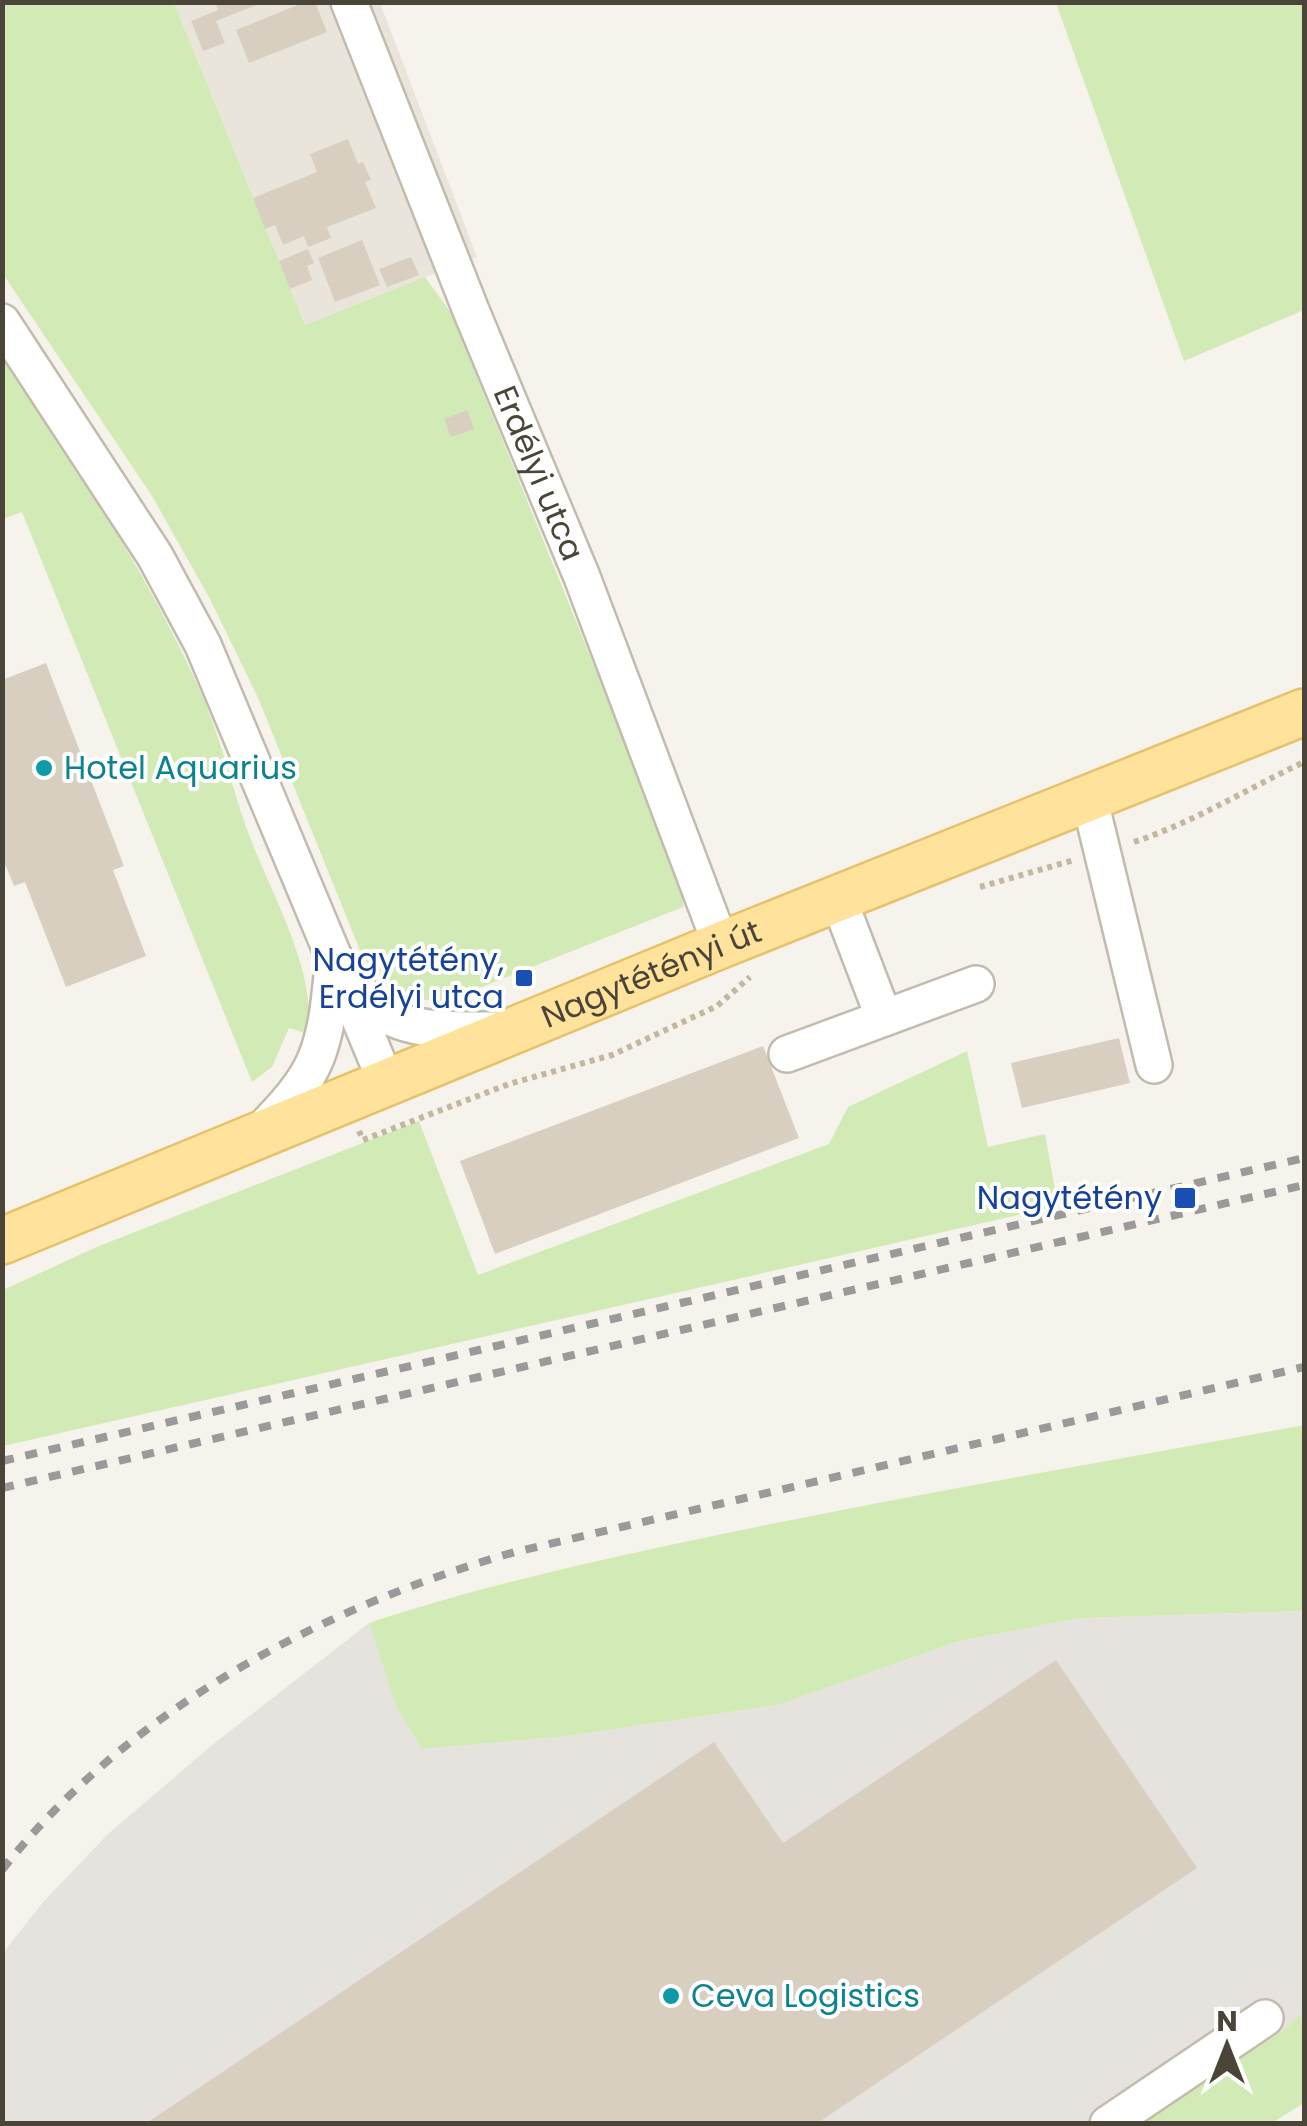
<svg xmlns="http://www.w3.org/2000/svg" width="1307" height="2126" font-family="Poppins,sans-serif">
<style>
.residential{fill:#eae5da}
.industrial{fill:#e6e2dd}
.green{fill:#d2eab5}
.building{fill:#d8cfc1}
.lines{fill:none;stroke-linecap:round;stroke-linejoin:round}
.minor-casing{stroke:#c2bbae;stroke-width:40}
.major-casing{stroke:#e6c16a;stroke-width:50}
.path{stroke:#c4b79f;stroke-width:6;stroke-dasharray:5 5;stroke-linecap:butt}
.minor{stroke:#fff;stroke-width:35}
.major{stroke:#ffe39c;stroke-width:45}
.rail{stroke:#9a9a9a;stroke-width:8;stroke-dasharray:12 12;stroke-linecap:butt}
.culture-dot{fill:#0f9aa8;stroke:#fff;stroke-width:4}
.transit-dot{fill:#1a4fb4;stroke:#fff;stroke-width:4}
.labels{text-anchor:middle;stroke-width:8;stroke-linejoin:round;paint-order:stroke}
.street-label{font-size:32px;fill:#4b4439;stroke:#fff}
.culture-label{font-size:32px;fill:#0d838f;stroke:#fff;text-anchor:start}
.transit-label{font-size:32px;fill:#164399;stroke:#fff;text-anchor:end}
</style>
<rect width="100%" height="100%" fill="#f6f3ec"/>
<path class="residential" d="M174,3H380L477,257L305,325Z"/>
<path class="industrial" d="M1304,1611V2011L1289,2026L1144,2123H3L2,1954L44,1901L108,1834L211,1746L369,1623L396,1707L422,1749L568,1736L778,1705L959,1641L1081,1618Z"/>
<path class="green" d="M2,3H174L305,325L425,277L451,313L679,875L685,894L683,907L449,1000C408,1004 382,987 361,953L259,700L210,599L152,496L3,274Z
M1056,3H1304V310L1184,361Z
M2,358C75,463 145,570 198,686C222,738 232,793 253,845C275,900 317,975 308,1034L289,1028L272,1067L252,1082L22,512L3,519Z
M967,1051L988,1147L1045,1134L1058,1206L3,1446V1290L99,1246L419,1121L478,1275L829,1144L848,1107Z
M1304,1425V1611L1081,1618L959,1641L778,1705L568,1736L422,1749L396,1707L369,1623C489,1583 613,1557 737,1531C925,1492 1115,1460 1304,1425Z
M1304,2011V2103L1272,2123H1144L1289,2026Z"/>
<path class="building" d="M215,2L262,3L216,21L225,43L203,51L191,21L218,10Z
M305,2H315L327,32L249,63L236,30Z
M348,139L358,164L363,162L371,180L365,182L376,208L327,227L331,238L308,247L304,236L283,245L275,225L265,229L253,198L317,172L310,154Z
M362,240L380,285L335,302L318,258Z
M308,249L314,263L307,266L312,280L290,289L279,261Z
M411,257L419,275L387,287L379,269Z
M467,410L474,429L451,437L444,419Z
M46,663L124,866L113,870L146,956L66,987L25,882L14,886L2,857V680Z
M1119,1038L1130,1083L1022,1108L1011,1063Z
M763,1046L799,1138L495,1254L460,1161Z
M1056,1660L1197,1868L816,2124H145L714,1742L783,1843Z"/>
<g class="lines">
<g class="minor-casing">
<g id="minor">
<path id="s1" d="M349,2L472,313L582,577L721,945"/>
<path d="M2,322L155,556L203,645L387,1084"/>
<path d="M1089,797L1154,1065"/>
<path d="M838,898L884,1018"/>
<path d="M351,979C357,987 363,998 370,1004C406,1036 462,1029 506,1030"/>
<path d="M787,1054L976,984"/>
<path d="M259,1133C280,1111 305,1086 316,1058C329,1026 330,990 334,957"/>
<path d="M1108,2124L1265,2018"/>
</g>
</g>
<g class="major-casing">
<g id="major">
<path id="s2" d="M2,1241L721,945L1304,712"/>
</g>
</g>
<path class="path" d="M1134,842C1194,822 1247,789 1304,762
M980,887L1074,860
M359,1131L363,1140L509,1084L612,1055L717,1006L750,977"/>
<use href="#minor" class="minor"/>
<use href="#major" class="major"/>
<path class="rail" d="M2,1461L1304,1158
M2,1488L1304,1185
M2,1870C129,1709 322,1607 515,1552L1304,1367"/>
</g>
<g class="culture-dot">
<circle cx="44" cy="768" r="10"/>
<circle cx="671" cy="1996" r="10"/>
</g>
<g class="transit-dot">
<rect x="514" y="968" width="20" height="20" rx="5"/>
<rect x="1173" y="1186" width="24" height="24" rx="5"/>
</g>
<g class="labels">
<g class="street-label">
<text dy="11" stroke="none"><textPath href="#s1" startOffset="508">Erdélyi utca</textPath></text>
<text dy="11" stroke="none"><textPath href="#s2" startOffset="702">Nagytétényi út</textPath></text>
</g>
<g class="culture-label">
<text x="64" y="779">Hotel Aquarius</text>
<text x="691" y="2007">Ceva Logistics</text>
</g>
<g class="transit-label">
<text x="504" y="971">Nagytétény,<tspan x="504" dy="37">Erdélyi utca</tspan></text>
<text x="1162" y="1209">Nagytétény</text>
</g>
</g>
<rect width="1307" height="2126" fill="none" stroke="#4b4439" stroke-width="10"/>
<g transform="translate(1227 2046)" stroke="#ffffff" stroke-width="8" paint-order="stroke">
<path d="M0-8L18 38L0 25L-18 38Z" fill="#4b4439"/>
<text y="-15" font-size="28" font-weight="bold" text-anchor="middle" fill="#4b4439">N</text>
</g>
</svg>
